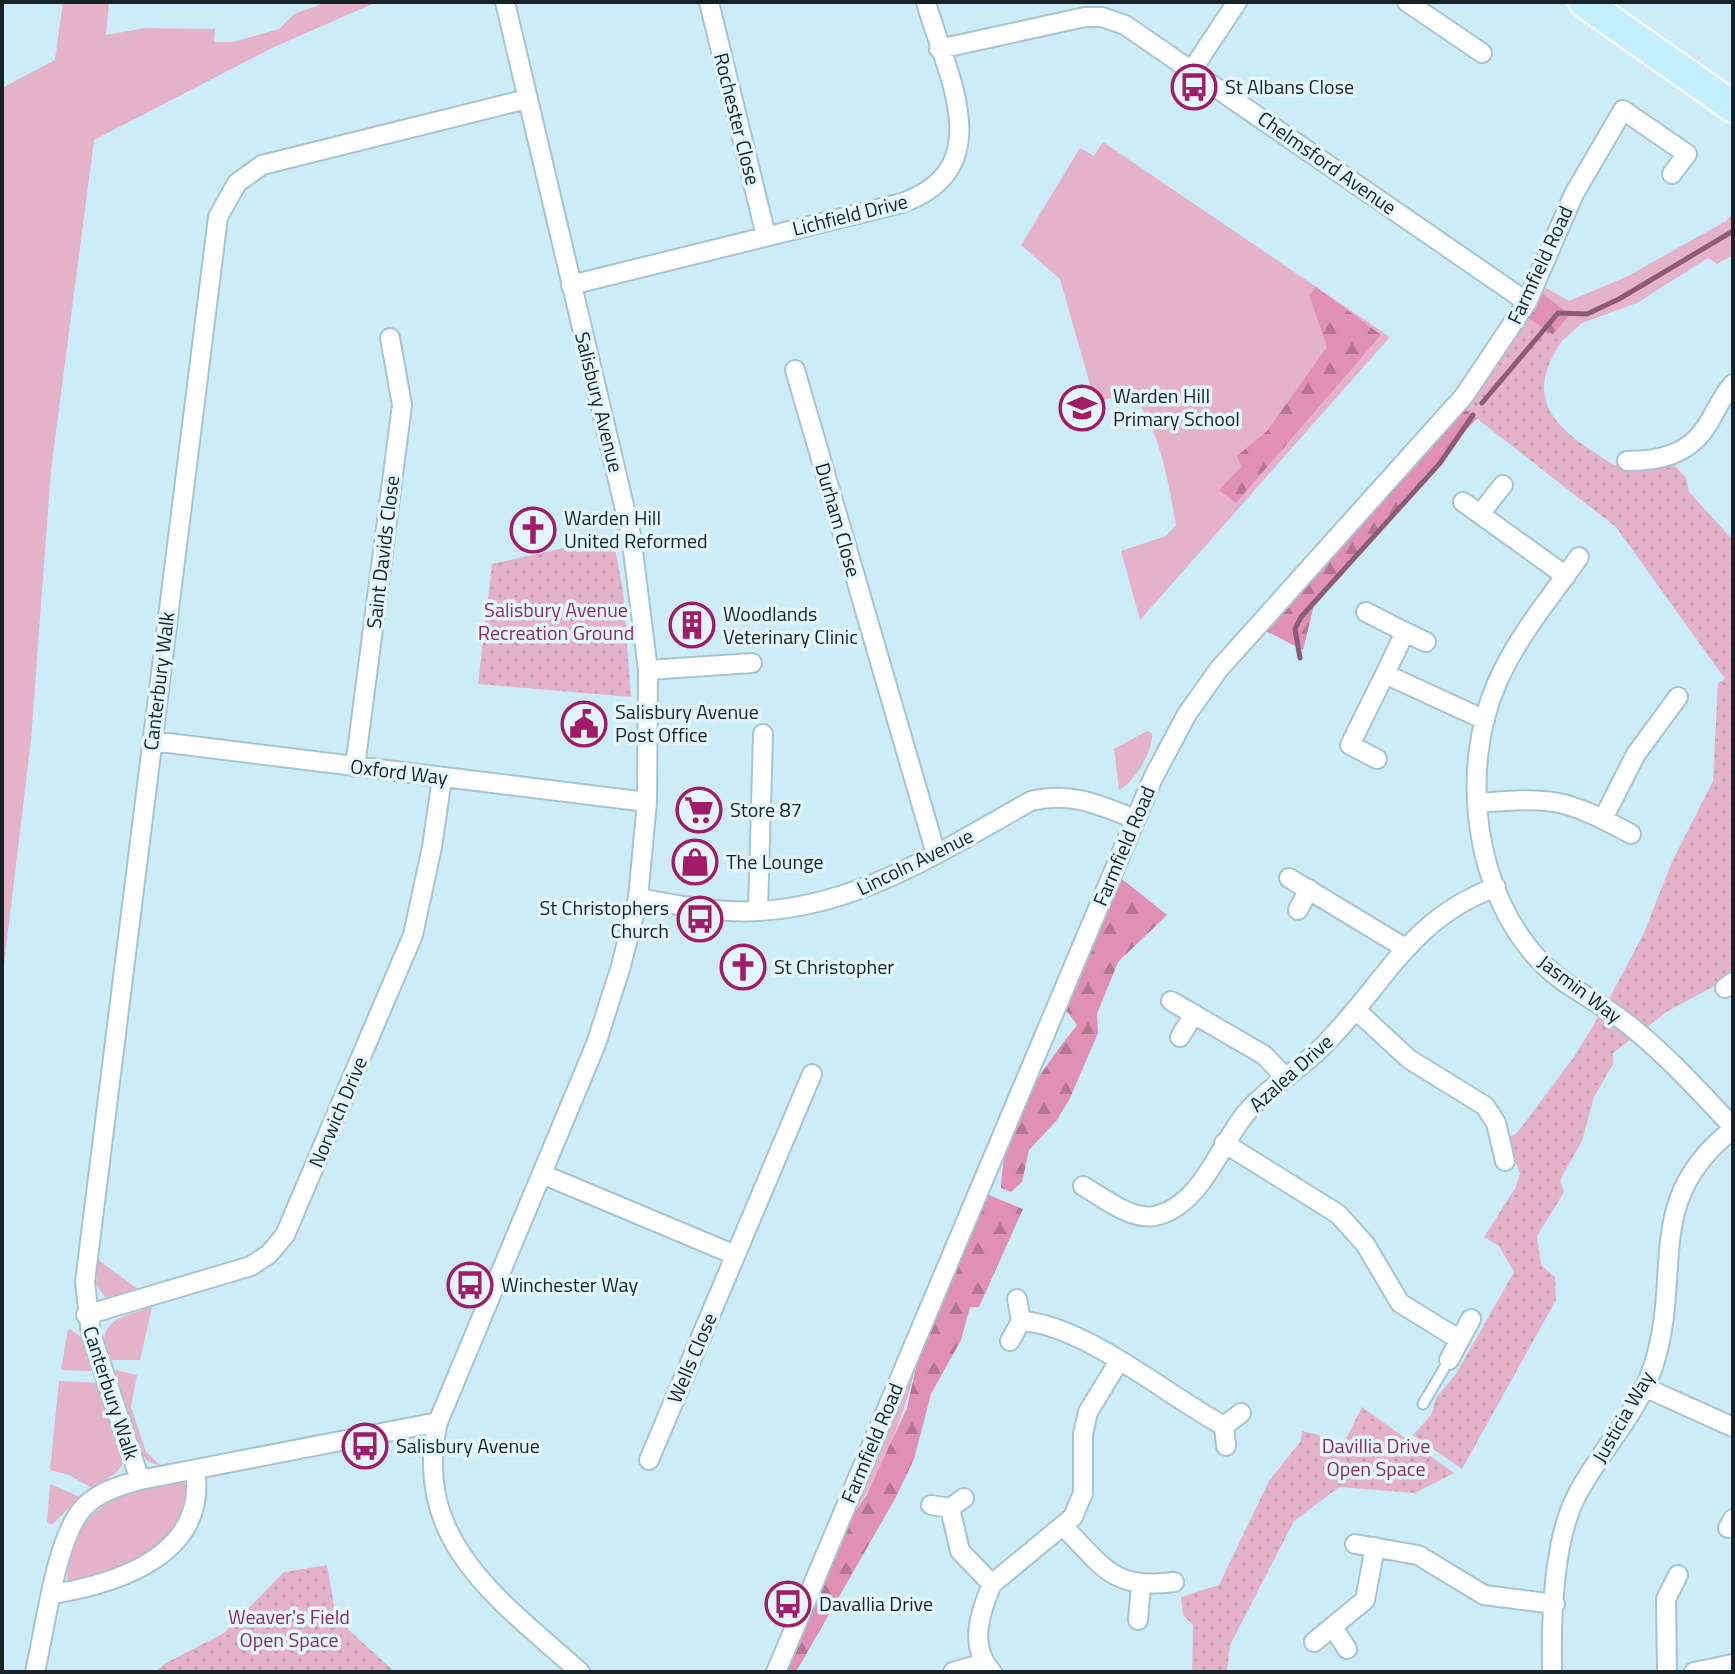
<svg xmlns="http://www.w3.org/2000/svg" width="1735" height="1674" font-family="'Titillium Web',sans-serif">
<style>
.grass{fill:#e5b3c9}
.forest{fill:url(#forest-firs)}
.park{fill:url(#park-dots)}
.lines{fill:none;stroke-linecap:round;stroke-linejoin:round}
.stream{stroke:#8e5b76;stroke-width:5}
.lane-casing{stroke:#a6c4cf;stroke-width:13}
.street-casing{stroke:#a6c4cf;stroke-width:22}
.primary-casing{stroke:#fff;stroke-width:34}
.lane{stroke:#fff;stroke-width:9}
.street{stroke:#fff;stroke-width:18}
.primary{stroke:#c2eefe;stroke-width:30}
.labels{text-anchor:middle;stroke-width:7;stroke-linejoin:round;paint-order:stroke}
.poi-label{font-size:20px;fill:#162226;stroke:#e4f6fd;text-anchor:start}
.street-label{font-size:20px;fill:#162226;stroke:#e4f6fd}
.park-label{font-size:20px;fill:#892d5e;stroke:#e4f6fd}
</style>
<defs>
<pattern id="forest-firs" width="22" height="20" patternUnits="userSpaceOnUse" patternTransform="scale(2)"><rect width="22" height="20" fill="#df90b4"/><path d="M5 1l3.5 6h-7zM16 11l3.5 6h-7z" fill="#b47592"/></pattern>
<pattern id="park-dots" width="8" height="8" patternUnits="userSpaceOnUse" patternTransform="scale(2)"><rect width="8" height="8" fill="#e5b3c9"/><path d="M2 2h.1M6 6h.1" fill="none" stroke="#c49aac" stroke-width="1.8" stroke-linecap="round"/></pattern>
</defs>
<rect width="100%" height="100%" fill="#ccecf7"/>
<path class="grass" d="M63,2H109L106,35L146,28L215,29L214,42H233L279,29L294,14L327,2H377L274,47L94,140L51,470L31,740L2,981V88L55,60Z
M1103,142L1390,337L1140,620L1121,551L1166,536L1176,525C1168,482 1160,425 1130,393L1095,402L1060,279L1021,245L1080,148L1094,156Z
M1733,213V255L1717,264L1708,258L1637,303L1582,323L1562,341L1521,313L1536,282L1569,301L1626,277L1726,221Z
M1147,731L1152,733C1154,750 1134,783 1119,790L1114,749Z
M98,1260L142,1292L105,1297L96,1285Z
M152,1307L140,1360H106C96,1320 120,1317 152,1307Z
M68,1329C84,1335 96,1354 91,1371L61,1370Z
M920,1349C905,1416 884,1468 847,1525Z
M116,1370L137,1375L131,1407L146,1452L161,1466L149,1462L140,1453L111,1373Z
M59,1381L100,1383L125,1455C122,1475 107,1477 92,1488L69,1475L50,1470Z
M180,1480L190,1489L184,1513L180,1514L169,1541L135,1565L69,1583C65,1572 69,1563 71,1552C85,1500 133,1490 180,1480Z
M50,1484L80,1497L52,1525L47,1522Z"/>
<path class="forest" d="M1316,287L1381,335L1236,503L1219,490L1241,467L1237,456L1267,431L1327,347L1309,295Z
M1543,294L1570,315L1316,597L1303,650L1266,631L1312,569L1414,459Z
M1122,879L1167,915L1118,962L1097,1014L1098,1033L1070,1098L1057,1120L1029,1150L1022,1182L1011,1192L1001,1188C1003,1122 1038,1075 1077,1025L1064,1007Z
M984,1193L1023,1209L979,1307H970L961,1340L931,1394L914,1459L896,1497L796,1672H781L846,1525L866,1496L907,1408L920,1349Z"/>
<path class="park" d="M1521,313L1562,341C1518,405 1563,433 1614,465L1667,457L1686,478L1689,492L1733,540V976L1668,1011L1613,1053V1064L1594,1097L1582,1141L1560,1180L1564,1192L1537,1236L1541,1265L1555,1277L1556,1300L1462,1469L1413,1435L1431,1415L1436,1398L1456,1374L1514,1272L1499,1246L1484,1237L1516,1187L1520,1174L1508,1138L1517,1133L1574,1057L1604,1008L1643,935L1672,862L1713,781L1718,683L1725,679L1616,527L1457,403Z
M608,538L610,549H615L623,590L631,697L478,684L492,564Z
M1362,1407L1454,1473L1415,1493L1339,1487L1294,1521L1230,1645L1227,1672H1192L1193,1625L1183,1615L1181,1597L1219,1585L1269,1481L1301,1441L1302,1431L1319,1435L1328,1446L1344,1443Z
M327,1565L335,1611L332,1615L395,1672H155L166,1663L224,1633L284,1572Z"/>
<g class="lines">
<path class="stream" d="M1482,403L1558,313L1587,314L1619,299L1733,231
M1300,658L1295,629L1301,617L1440,463L1473,415"/>
<g class="lane-casing">
<path id="lane" d="M1423,1404L1449,1360"/>
</g>
<g class="street-casing">
<path id="street" d="M505,2L631,535L648,670L647,802L638,898L621,966L596,1044L438,1422C410,1541 502,1602 580,1672
M709,2L766,236
M1407,2L1482,53
M939,49L1085,17H1102L1125,25L1527,302
M1192,70L1237,2
M571,285L902,203C1001,168 946,74 926,2
M795,370L936,854
M1627,461C1658,461 1688,455 1706,427C1716,412 1721,397 1733,384
M1463,502L1566,576
M1480,514L1503,485
M1579,557C1550,598 1517,637 1497,683C1459,770 1474,893 1541,962C1565,987 1598,1001 1625,1022C1665,1053 1699,1091 1733,1127
M1366,612L1405,632L1385,674
M1405,632L1426,642
M648,670L752,663
M152,741L647,802
M1377,759L1350,745L1385,674L1485,720
M355,767L402,405L390,338
M1477,803C1553,797 1564,798 1631,834
M1603,819L1636,754L1678,697
M1289,878L1405,948
M638,898C668,903 698,910 729,911C843,917 936,854 1031,801C1070,791 1100,805 1135,819
M1298,910L1309,889
M758,911L763,734
M1725,988L1733,982
M1171,1001L1264,1055L1286,1078
M1357,1011L1409,1059L1485,1106L1496,1123L1505,1161
M1180,1037L1194,1014
M1224,1143L1338,1214L1365,1244L1400,1303L1460,1340
M542,1174L735,1255
M1083,1186C1104,1198 1130,1220 1155,1216C1201,1206 1219,1146 1246,1113C1268,1087 1300,1070 1324,1045C1386,983 1409,919 1496,887
M86,1315L251,1266L269,1254L285,1235L413,935L432,847L442,778
M1021,1321C1083,1324 1168,1396 1224,1426
M1010,1341L1021,1321L1017,1299
M1449,1360L1471,1319
M1644,1387L1733,1427
M1226,1446L1224,1426L1241,1413
M649,1460L812,1074
M140,1480L91,1334L85,1282L218,217L237,183L262,165L527,99
M931,1505L950,1508L964,1498
M950,1508L960,1551L992,1584
M1065,1528C1104,1568 1114,1590 1174,1582
M1728,1528L1733,1519
M1355,1544L1418,1555L1484,1595L1555,1604
M53,1594C120,1583 208,1554 195,1470
M1138,1620L1141,1586
M1333,1627L1347,1649
M1314,1642L1365,1600L1375,1547
M35,1672C45,1630 56,1536 84,1507C100,1491 119,1486 140,1480L438,1422
M776,1672L1153,778L1187,714L1219,669L1464,396L1527,302L1574,194L1623,110L1687,154L1672,174
M953,1672L984,1663
M992,1672C968,1647 980,1612 992,1584L1073,1517L1083,1493V1434L1088,1412L1119,1361
M1552,1672C1551,1621 1553,1538 1578,1493C1601,1450 1637,1414 1653,1367C1684,1273 1641,1201 1733,1129
M1667,1672L1666,1599L1678,1575
M1694,1672L1733,1664"/>
</g>
<g class="primary-casing">
<path id="primary" d="M1584,2L1733,107"/>
</g>
<use href="#lane" class="lane"/>
<use href="#street" class="street"/>
<use href="#primary" class="primary"/>
</g>
<defs>
<g id="bus-ring" transform="scale(2.3)"><circle r="9.5" fill="#e4f6fd" stroke="#a11b69" stroke-width="1.5"/><path d="M-5-6H5V4H4V6H2V4H-2V6H-4V4H-5ZM-3.5-4V0h7V-4ZM-3.5 1.2v1.5H-2V1.2ZM2 1.2v1.5H3.5V1.2Z" fill="#a11b69"/></g>
<g id="school-ring" transform="scale(2.3)"><circle r="9.5" fill="#e4f6fd" stroke="#a11b69" stroke-width="1.5"/><path d="M0-5L7-2L0 1L-7-2ZM-4 1L0 2.5L4 1V4Q0 6-4 4Z" fill="#a11b69"/></g>
<g id="church-ring" transform="scale(2.3)"><circle r="9.5" fill="#e4f6fd" stroke="#a11b69" stroke-width="1.5"/><path d="M-1.2-6h2.4v3.5h3.3v2.4h-3.3V6h-2.4V-.1h-3.3v-2.4h3.3Z" fill="#a11b69"/></g>
<g id="building-ring" transform="scale(2.3)"><circle r="9.5" fill="#e4f6fd" stroke="#a11b69" stroke-width="1.5"/><path d="M-4-6H4V6H1V3H-1V6H-4ZM-2.5-4.3h1.7v1.8h-1.7ZM.8-4.3h1.7v1.8H.8ZM-2.5-1h1.7V.8h-1.7ZM.8-1h1.7V.8H.8Z" fill="#a11b69"/></g>
<g id="civic-ring" transform="scale(2.3)"><circle r="9.5" fill="#e4f6fd" stroke="#a11b69" stroke-width="1.5"/><path d="M-.6-6.5H3V-4.5H.6V-3L4-1V1h2V6H-6V1h2V-1L-.6-3ZM-1.2 2.5V6h2.4V2.5Z" fill="#a11b69"/></g>
<g id="supermarket-ring" transform="scale(2.3)"><circle r="9.5" fill="#e4f6fd" stroke="#a11b69" stroke-width="1.5"/><path d="M-6-5.5h2.5l.6 2H6L4.5 2H-2.5L-4.4-4H-6ZM-1.5 3.2a1.3 1.3 0 1 0 .1 0ZM3 3.2a1.3 1.3 0 1 0 .1 0Z" fill="#a11b69"/></g>
<g id="shop-ring" transform="scale(2.3)"><circle r="9.5" fill="#e4f6fd" stroke="#a11b69" stroke-width="1.5"/><path d="M-5-2.5h2.3a2.7 3.5 0 0 1 5.4 0H5L5.5 6h-11ZM-1.5-2.5h3a1.5 2.3 0 0 0-3 0Z" fill="#a11b69"/></g>
</defs>
<g fill-rule="evenodd">
<use href="#bus-ring" x="1194" y="87"/>
<use href="#school-ring" x="1082" y="408"/>
<use href="#church-ring" x="533" y="530"/>
<use href="#building-ring" x="692" y="625"/>
<use href="#civic-ring" x="584" y="724"/>
<use href="#supermarket-ring" x="699" y="810"/>
<use href="#shop-ring" x="695" y="862"/>
<use href="#bus-ring" x="700" y="919"/>
<use href="#church-ring" x="743" y="967"/>
<use href="#bus-ring" x="470" y="1285"/>
<use href="#bus-ring" x="365" y="1446"/>
<use href="#bus-ring" x="788" y="1604"/>
</g>
<g class="labels">
<g class="poi-label">
<text x="1225" y="94">St Albans Close</text>
<text x="1113" y="403">Warden Hill<tspan x="1113" dy="23">Primary School</tspan></text>
<text x="564" y="525">Warden Hill<tspan x="564" dy="23">United Reformed</tspan></text>
<text x="723" y="621">Woodlands<tspan x="723" dy="23">Veterinary Clinic</tspan></text>
<text x="615" y="719">Salisbury Avenue<tspan x="615" dy="23">Post Office</tspan></text>
<text x="730" y="817">Store 87</text>
<text x="726" y="869">The Lounge</text>
<text x="669" y="915" text-anchor="end">St Christophers<tspan x="669" dy="23">Church</tspan></text>
<text x="774" y="974">St Christopher</text>
<text x="501" y="1292">Winchester Way</text>
<text x="396" y="1453">Salisbury Avenue</text>
<text x="819" y="1611">Davallia Drive</text>
</g>
<g class="street-label">
<text transform="translate(737 119) rotate(76)" y="7">Rochester Close</text>
<text transform="translate(1327 163) rotate(35)" y="7">Chelmsford Avenue</text>
<text transform="translate(850 215) rotate(-14)" y="7">Lichfield Drive</text>
<text transform="translate(1540 265) rotate(-65)" y="7">Farmfield Road</text>
<text transform="translate(599 402) rotate(76)" y="7">Salisbury Avenue</text>
<text transform="translate(838 520) rotate(74)" y="7">Durham Close</text>
<text transform="translate(383 552) rotate(-83)" y="7">Saint Davids Close</text>
<text transform="translate(159 681) rotate(-83)" y="7">Canterbury Walk</text>
<text transform="translate(399 772) rotate(7)" y="7">Oxford Way</text>
<text transform="translate(1124 846) rotate(-67)" y="7">Farmfield Road</text>
<text transform="translate(915 862) rotate(-26)" y="7">Lincoln Avenue</text>
<text transform="translate(1580 989) rotate(37)" y="7">Jasmin Way</text>
<text transform="translate(1291 1073) rotate(-42)" y="7">Azalea Drive</text>
<text transform="translate(338 1112) rotate(-67)" y="7">Norwich Drive</text>
<text transform="translate(692 1358) rotate(-67)" y="7">Wells Close</text>
<text transform="translate(111 1393) rotate(72)" y="7">Canterbury Walk</text>
<text transform="translate(1623 1417) rotate(-60)" y="7">Justicia Way</text>
<text transform="translate(872 1443) rotate(-67)" y="7">Farmfield Road</text>
</g>
<g class="park-label">
<text x="556" y="617">Salisbury Avenue<tspan x="556" dy="23">Recreation Ground</tspan></text>
<text x="1376" y="1453">Davillia Drive<tspan x="1376" dy="23">Open Space</tspan></text>
<text x="289" y="1624">Weaver's Field<tspan x="289" dy="23">Open Space</tspan></text>
</g>
</g>
<rect width="1735" height="1674" fill="none" stroke="#162226" stroke-width="8"/>
</svg>
